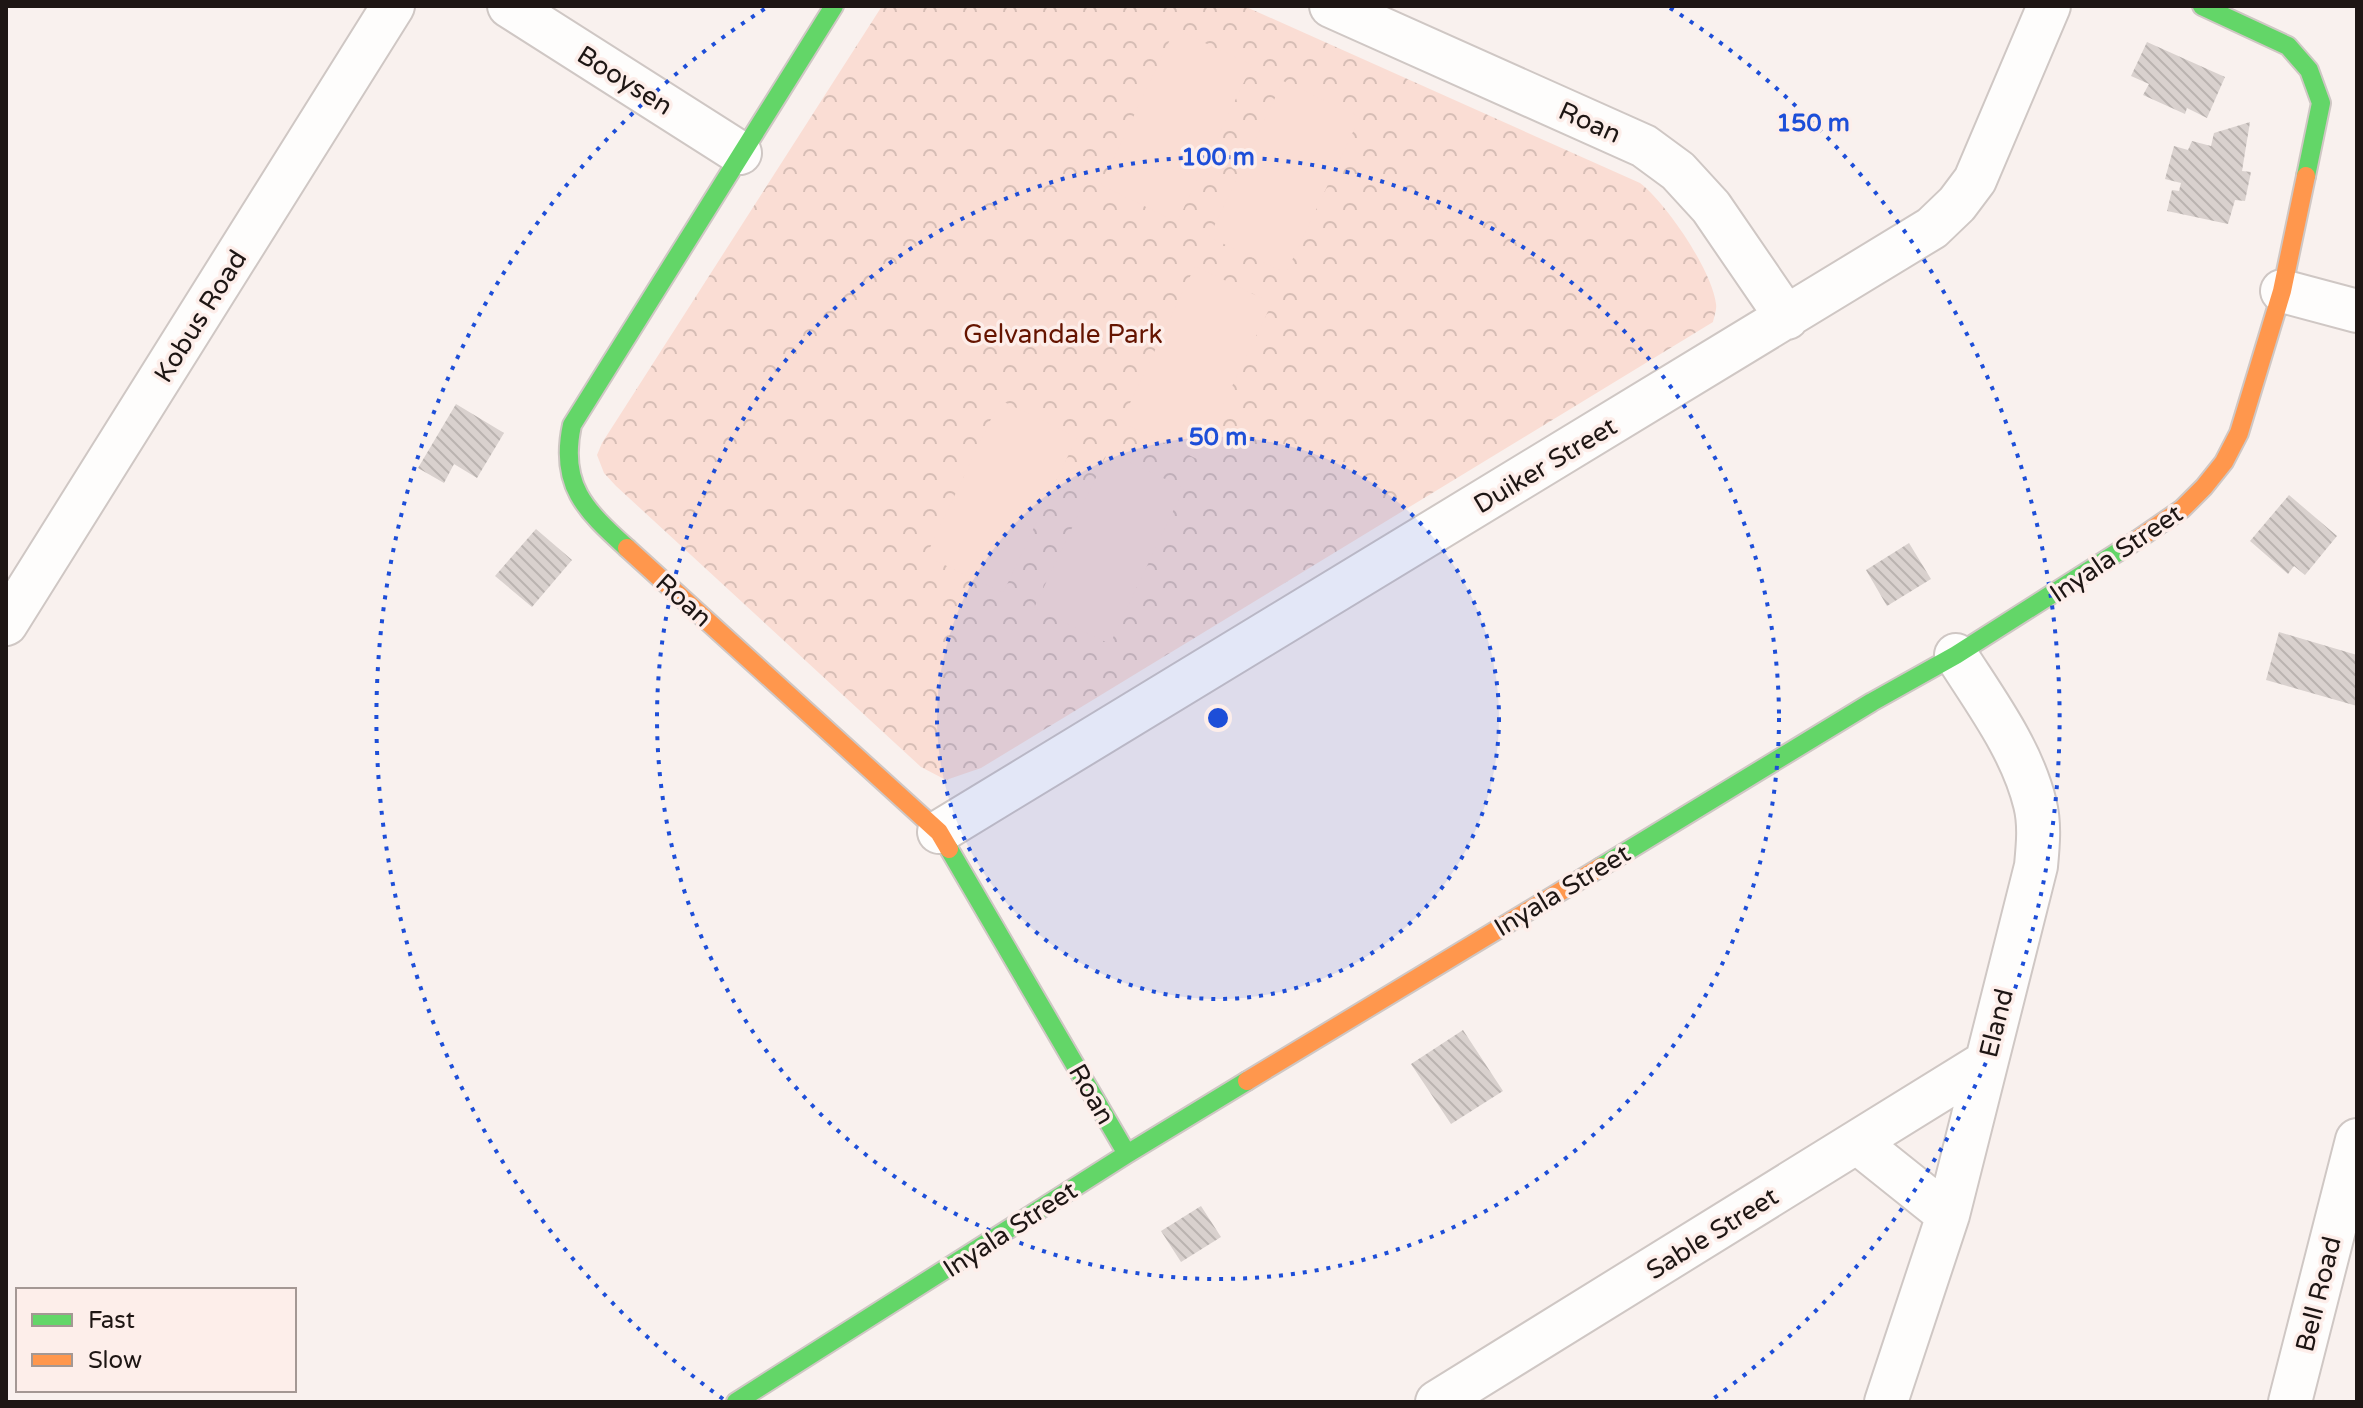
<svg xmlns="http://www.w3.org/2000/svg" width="2363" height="1408" font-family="'Varela Round',sans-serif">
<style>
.park{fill:url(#park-crowns)}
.garden{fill:#faddd4}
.building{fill:url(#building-back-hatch)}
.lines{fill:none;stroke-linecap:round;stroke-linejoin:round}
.street-casing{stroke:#cfc7c4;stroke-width:46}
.fast-casing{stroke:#cfc7c4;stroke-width:22}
.slow-casing{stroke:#cfc7c4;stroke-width:22}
.street{stroke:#fefdfc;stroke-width:42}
.fast{stroke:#63d668;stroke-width:18}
.slow{stroke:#ff974d;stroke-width:18}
.ring{fill:none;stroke:#1d4ed8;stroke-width:4;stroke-dasharray:4 8}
.labels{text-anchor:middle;stroke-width:7;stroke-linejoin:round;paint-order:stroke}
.street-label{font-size:26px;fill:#1e1614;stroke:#fdeeea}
.park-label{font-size:26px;fill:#651400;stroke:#fdeeea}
.centre{fill:#1d4ed8;stroke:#fdeeea;stroke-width:4}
.ring-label{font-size:24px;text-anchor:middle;font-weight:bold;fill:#1d4ed8;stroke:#fdeeea;stroke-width:7;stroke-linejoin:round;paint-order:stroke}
</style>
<defs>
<pattern id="park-crowns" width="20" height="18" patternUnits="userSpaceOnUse" patternTransform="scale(2)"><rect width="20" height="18" fill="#faddd4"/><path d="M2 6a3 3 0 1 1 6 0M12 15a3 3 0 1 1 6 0" fill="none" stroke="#d6bdb5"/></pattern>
<pattern id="building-back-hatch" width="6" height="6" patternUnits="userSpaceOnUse" patternTransform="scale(2)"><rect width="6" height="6" fill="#d9d1ce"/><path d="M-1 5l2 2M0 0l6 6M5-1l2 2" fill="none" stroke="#bab3b0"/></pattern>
</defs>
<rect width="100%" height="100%" fill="#f9f1ee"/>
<path class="park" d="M882,6H1244L1640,183C1666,203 1712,270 1716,304C1717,309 1714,317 1713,322L981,768L946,780L921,767L616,486L604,473L597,455L602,443Z"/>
<path class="garden" d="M1175,29L1252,65L1177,222L1101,185Z
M1283,81L1360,117L1286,273L1209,237Z
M1195,266L1272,303L1197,459L1121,422Z
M1000,400L1077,437L1003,593L926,556Z
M1108,452L1184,488L1110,644L1034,608Z"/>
<path class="building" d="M2147,42L2225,77L2207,118L2187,108L2185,114L2143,95L2149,84L2131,76Z
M2250,122L2242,171L2251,172L2245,201L2235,200L2228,224L2167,211L2172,190L2179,191L2181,183L2165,179L2174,146L2188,150L2192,141L2211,146L2214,133Z
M456,404L504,433L477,478L454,464L444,483L418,468Z
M2289,495L2337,536L2305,575L2294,566L2288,574L2250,541Z
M536,529L572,560L532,607L495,576Z
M1909,543L1931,579L1887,606L1866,570Z
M2279,632L2357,655V706L2266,680Z
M1463,1030L1503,1091L1451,1124L1411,1064Z
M1201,1206L1221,1237L1181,1262L1161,1231Z"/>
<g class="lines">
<g class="street-casing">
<path id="street" d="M509,6L740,153
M1331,6L1644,146L1678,171L1711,207L1787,318
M2282,291L2357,311
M6,624L393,6
M939,832L1932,228L1957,204L1975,180L2049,6
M1858,1143L1948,1215
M1437,1402L1986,1062
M1886,1402L1948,1215L2036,866C2038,845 2040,824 2035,804C2022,750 1986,702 1956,655
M2290,1402L2357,1140"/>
</g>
<g class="fast-casing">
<path id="fast" d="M2202,6L2288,46L2309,70L2321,103L2306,176
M627,548C585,510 559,485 572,425L834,6
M949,849L1127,1154
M1601,867L1872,702L1956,655L2137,540
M736,1402L1127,1154L1247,1081"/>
</g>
<g class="slow-casing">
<path id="slow" d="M2137,540L2182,509L2204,487L2224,462L2239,433L2282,291L2306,176
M627,548L939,832L949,849
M1247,1081L1601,867"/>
</g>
<use href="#street" class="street"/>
<use href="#fast" class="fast"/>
<use href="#slow" class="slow"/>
</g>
<circle cx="1218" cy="718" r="281" fill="#1d4ed8" fill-opacity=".12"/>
<g class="ring">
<circle cx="1218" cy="718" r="281"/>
<circle cx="1218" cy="718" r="561"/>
<path d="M723 1399A842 842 0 0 1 766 8M1670 8A842 842 0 0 1 1713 1399"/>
</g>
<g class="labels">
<g class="street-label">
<text transform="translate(625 80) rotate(32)" y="9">Booysen</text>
<text transform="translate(1590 122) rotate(24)" y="9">Roan</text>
<text transform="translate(200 316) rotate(-58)" y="9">Kobus Road</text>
<text transform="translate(1545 465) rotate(-31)" y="9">Duiker Street</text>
<text transform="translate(2116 553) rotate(-34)" y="9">Inyala Street</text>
<text transform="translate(684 600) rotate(42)" y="9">Roan</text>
<text transform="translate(1562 890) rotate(-31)" y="9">Inyala Street</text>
<text transform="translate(1996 1023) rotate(-76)" y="9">Eland</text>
<text transform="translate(1092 1094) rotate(60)" y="9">Roan</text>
<text transform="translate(1010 1229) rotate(-33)" y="9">Inyala Street</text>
<text transform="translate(1712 1233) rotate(-32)" y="9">Sable Street</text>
<text transform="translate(2318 1294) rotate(-76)" y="9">Bell Road</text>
</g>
<g class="park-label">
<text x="1063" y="343">Gelvandale Park</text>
</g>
</g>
<circle cx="1218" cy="718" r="12" class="centre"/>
<g class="ring-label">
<text x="1813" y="131">150 m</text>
<text x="1218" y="165">100 m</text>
<text x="1218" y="445">50 m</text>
</g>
<rect width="2363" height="1408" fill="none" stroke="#1e1614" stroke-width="16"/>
<rect x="16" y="1288" width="280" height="104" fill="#fdeeea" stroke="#a49894" stroke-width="2"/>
<rect x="32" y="1314" width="40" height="12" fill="#63d668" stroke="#a49894" stroke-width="2"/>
<text x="88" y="1328" font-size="24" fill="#1e1614">Fast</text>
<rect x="32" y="1354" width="40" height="12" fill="#ff974d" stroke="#a49894" stroke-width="2"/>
<text x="88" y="1368" font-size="24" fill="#1e1614">Slow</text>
</svg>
